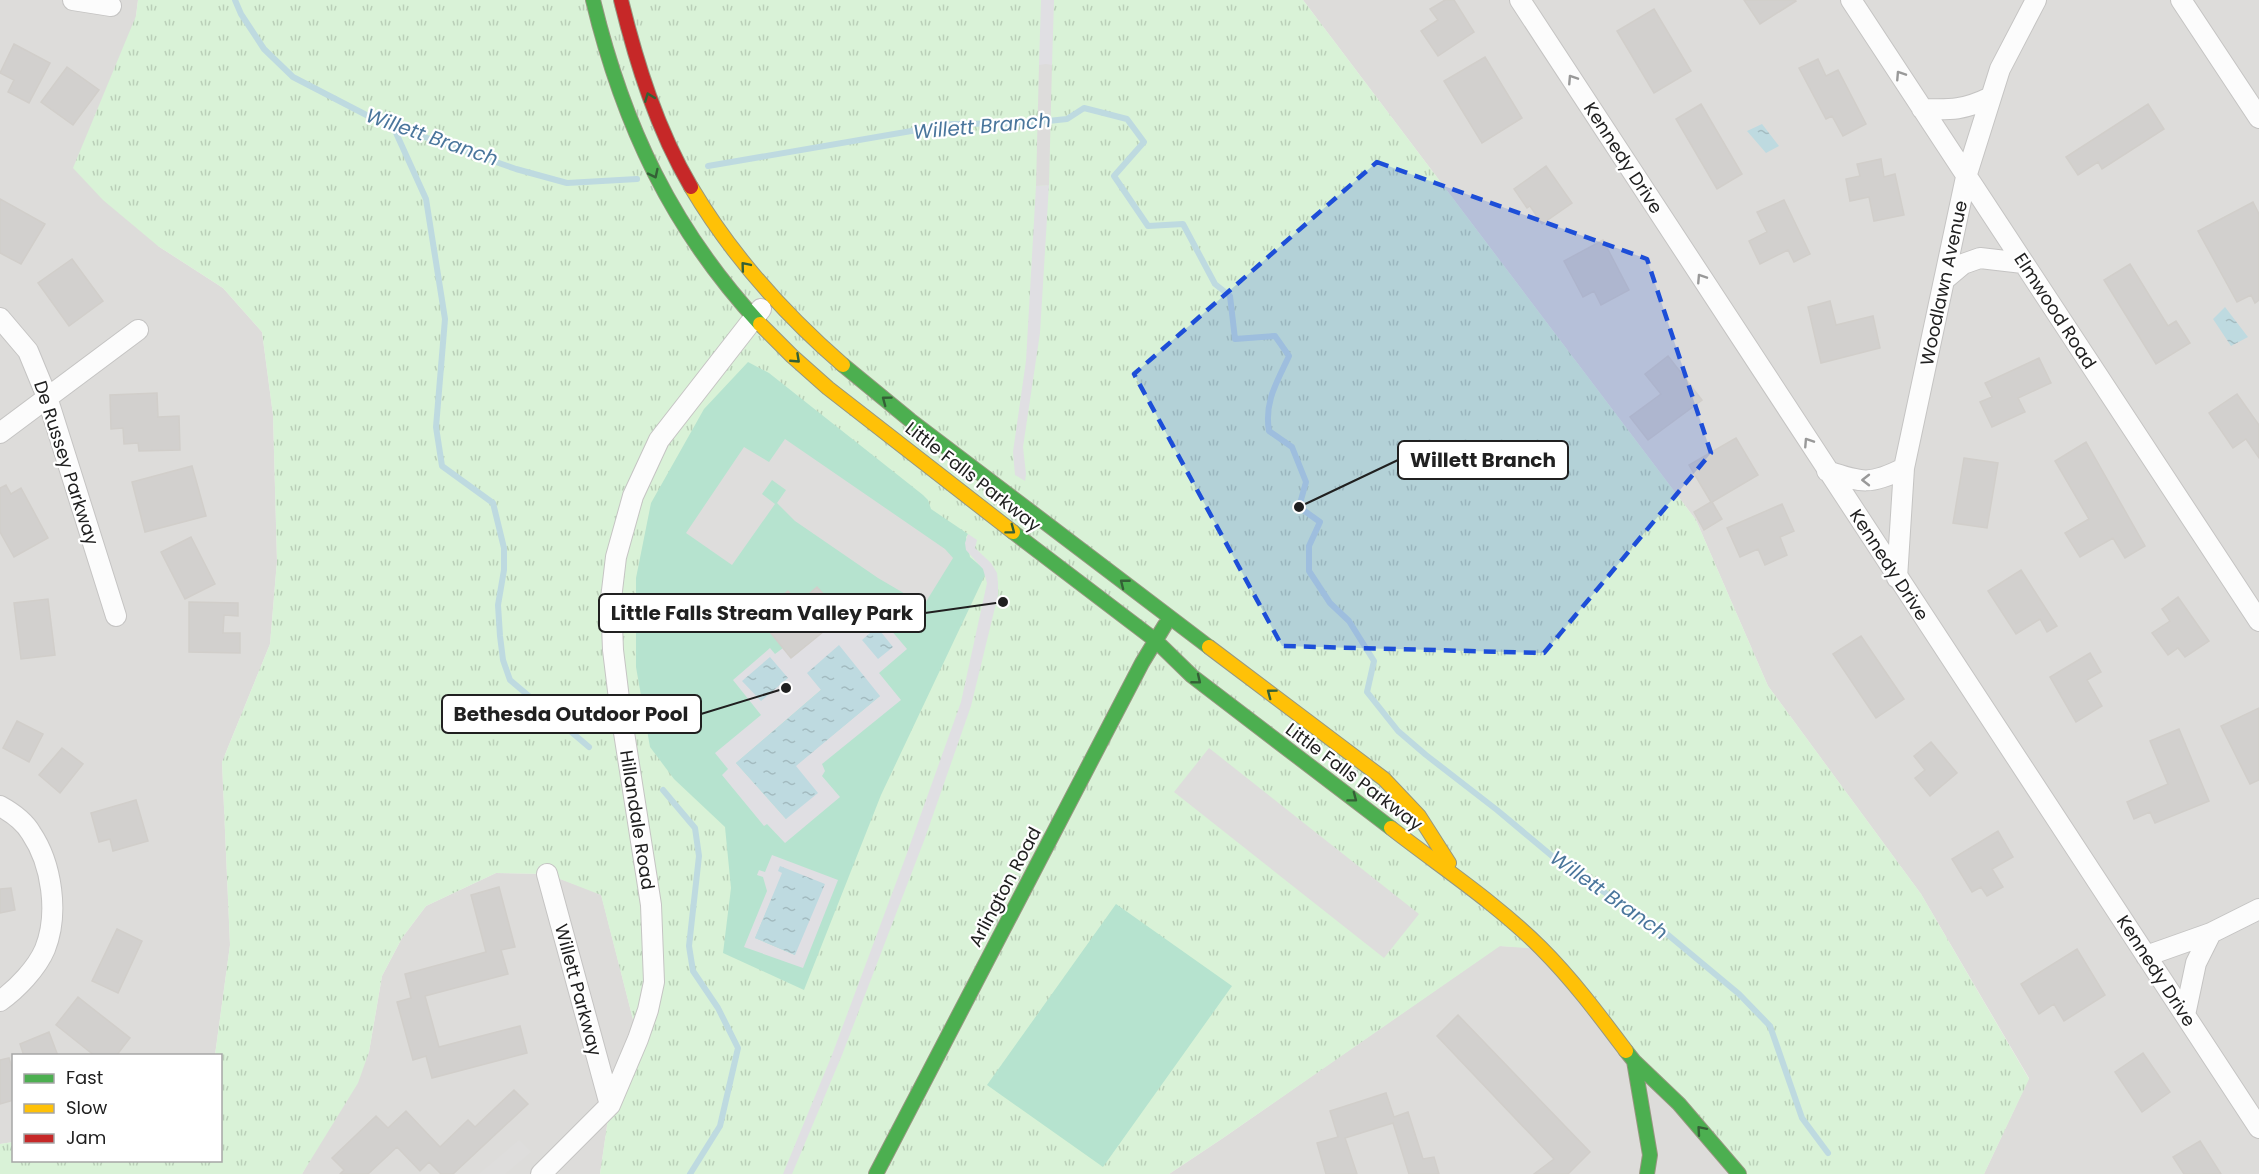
<svg xmlns="http://www.w3.org/2000/svg" width="2259" height="1174" font-family="Poppins,sans-serif">
<style>
.residential{fill:#dddcda}
.park{fill:url(#park-tufts)}
.pitch{fill:#b6e3cf}
.parking{fill:#dedddc}
.plaza{fill:#e0dfe3;fill-rule:evenodd}
.water{fill:url(#water-ripples)}
.pier{fill:#dddcdb}
.lines{fill:none;stroke-linecap:round;stroke-linejoin:round}
.stream{stroke:#bedae0;stroke-width:6}
.building{fill:#d2d0ce;stroke:#d1ceca;stroke-width:1.5}
.street-casing{stroke:#c5c4c3;stroke-width:22}
.fast-casing{stroke:#979781;stroke-width:16}
.slow-casing{stroke:#979781;stroke-width:16}
.jam-casing{stroke:#979781;stroke-width:16}
.street{stroke:#fcfcfc;stroke-width:20}
.fast{stroke:#4caf50;stroke-width:14}
.slow{stroke:#ffc107;stroke-width:14}
.jam{stroke:#c62828;stroke-width:14}
.oneway{stroke:#999}
.oneway2{stroke:#346036}
.marked{fill:#1d4ed8;fill-opacity:0.2;stroke:#1d4ed8;stroke-width:4.5;stroke-dasharray:12 8;stroke-linejoin:round}
.labels{text-anchor:middle;stroke-width:4.5;stroke-linejoin:round;paint-order:stroke}
.street-label{font-size:18px;fill:#202020;stroke:#fff}
.water-label{font-size:20px;font-style:italic;fill:#4a769c;stroke:#fff}
.leader{fill:none;stroke:#202020;stroke-width:2}
.callout-dot{fill:#202020;stroke:#fff;stroke-width:2}
.callout{fill:#fff;stroke:#202020;stroke-width:2}
.callout-label{font-size:20px;text-anchor:middle;font-weight:bold;fill:#202020}
</style>
<defs>
<pattern id="park-tufts" width="24" height="20" patternUnits="userSpaceOnUse" patternTransform="scale(1.5)"><rect width="24" height="20" fill="#d9f2d7"/><path d="M3 7l-1-3M5 7V3M7 7l1-3M15 17l-1-3M17 17v-4M19 17l1-3" fill="none" stroke="#bacfb8"/></pattern>
<pattern id="water-ripples" width="26" height="14" patternUnits="userSpaceOnUse" patternTransform="scale(1.5)"><rect width="26" height="14" fill="#bedae0"/><path d="M2 4q2-2 4 0t4 0M15 11q2-2 4 0t4 0" fill="none" stroke="#a3bbc0"/></pattern>
</defs>
<rect width="100%" height="100%" fill="#eeece9"/>
<path class="residential" d="M0,0H138L136,16L158,246L223,288L262,332L273,415L277,561L270,644L222,762L230,945L215,1055L14,1056L13,1142L0,1144Z
M1303,0H2259V1174H1984L2029,1078L1921,894L1768,686L1696,520Z
M496,873L547,874L601,894L638,1039L610,1105L600,1174H302L369,1052L382,976L402,938L426,906Z
M1499,946L1541,948L1739,1174H1169L1223,1138Z"/>
<path class="park" d="M138,0H1303L1696,520L1768,686L1921,894L2029,1079L1984,1174H1739L1541,949L1500,946L1223,1138L1169,1174H600L610,1105L638,1039L601,895L547,874L496,873L426,906L402,938L382,976L369,1052L358,1083L302,1174H0V1144L13,1142L14,1160H220V1056L215,1055L230,945L222,762L270,644L277,561L273,415L262,332L223,288L158,246L103,200L73,168L136,16Z"/>
<path class="pitch" d="M748,362L769,373L923,495L928,500L931,509L968,534L966,537L970,557L984,569L986,573L881,795L804,990L723,953L731,888L725,827L674,779L650,747L636,667V578L651,503L704,409Z
M1116,904L1232,986L1103,1167L987,1085Z"/>
<path class="parking" d="M785,439L945,549L953,558L924,605L878,578L795,521L777,503L786,490L772,480L762,494L775,504L732,565L686,533L744,447L769,462Z
M1209,748L1419,914L1384,958L1174,792Z
M519,1140L531,1152L505,1174H479Z"/>
<path class="plaza" d="M1041,0H1054L1052,65H1039Z
M1049,185L1040,333L1023,447L1026,474L1025,481L1015,475L1013,452L1026,361L1036,186Z
M968,534L977,540L975,548L991,563L997,573L998,583V595L971,706L925,838L842,1055L792,1174H783L832,1055L906,856L961,702L987,583L983,569L966,550L965,543Z
M856,605L870,623L879,616L907,649L879,673L901,700L822,764L825,771L822,776L840,797L785,843L767,824L764,826L722,775L728,769L715,753L761,715L733,680L770,648L775,654L783,648L791,658ZM822,689L880,696L795,766L786,819L736,763Z
M772,855L838,880L803,968L744,947L767,891L763,877L757,875L759,870L765,872ZM783,873L795,955L755,938Z"/>
<path class="water" d="M1762,124L1779,146L1766,153L1747,131Z
M2225,307L2248,337L2231,346L2213,319Z
M877,627L893,647L878,659L862,640Z
M839,645L880,696L796,766L818,793L786,819L736,763L821,690L807,673Z
M770,657L788,678L761,701L742,681Z
M780,866L825,884L795,955L755,938L782,873L778,871Z"/>
<path class="pier" d="M1046,64L1052,65L1049,185L1036,186L1039,65Z"/>
<g class="lines">
<path class="stream" d="M235,0L241,14L264,49L293,77L376,120L516,169L567,183L637,179
M392,124L426,199L445,319L436,427L442,466L493,503L504,548V570L498,605L500,636L503,660L510,680L589,747
M708,166L952,124L1029,123L1067,119L1084,108L1127,119L1144,142L1114,176L1148,226L1183,224L1215,284L1230,296L1235,339L1275,336L1289,356C1277,382 1264,402 1269,431L1292,447L1306,482L1299,507L1320,522L1309,546V571L1330,603L1349,621L1374,661L1367,692L1398,731L1426,755L1497,810L1564,866L1661,929L1739,994L1770,1026L1802,1118L1828,1153
M663,790L695,828L699,856L689,946L693,971L718,1008L738,1048L720,1126L690,1174"/>
</g>
<path class="building" d="M1445,0H1454L1474,32L1438,56L1421,31L1438,20L1430,9Z
M1744,0H1795L1796,1L1760,24Z
M1654,9L1691,71L1654,93L1617,31Z
M14,44L50,63L29,103L8,92L14,80L0,73Z
M1485,57L1522,118L1482,143L1444,81Z
M1818,59L1826,76L1838,70L1866,124L1843,136L1832,116L1826,119L1799,68Z
M67,67L99,90L73,125L41,102Z
M1701,104L1742,174L1717,189L1676,119Z
M2148,104L2164,129L2102,169L2098,162L2078,175L2066,157Z
M1881,159L1884,177L1895,174L1904,215L1874,221L1869,197L1850,201L1846,179L1860,176L1857,164Z
M1546,166L1572,203L1542,224L1530,206L1527,208L1514,189Z
M0,199L45,224L21,264L0,253Z
M1784,200L1810,254L1794,262L1788,250L1760,264L1749,241L1767,232L1757,212Z
M2253,202L2259,214V300L2255,303L2251,295L2237,302L2198,231Z
M1603,240L1629,290L1601,305L1594,291L1583,297L1564,261Z
M72,259L103,301L69,326L38,283Z
M2130,264L2168,326L2176,321L2190,343L2156,364L2104,280Z
M1830,301L1836,325L1873,316L1880,348L1821,363L1808,307Z
M1668,356L1702,400L1648,440L1630,417L1661,394L1645,374Z
M2039,358L2051,383L2018,398L2025,412L1992,427L1980,402L1992,397L1985,383Z
M157,393L158,417L179,416L180,450L139,451L138,443L124,444L123,428L111,429L110,395Z
M2237,394L2259,425V458L2246,439L2233,448L2209,413Z
M1736,438L1758,475L1712,502L1722,519L1704,530L1694,512L1711,502L1689,465Z
M2086,442L2145,546L2125,558L2113,538L2080,557L2065,533L2089,519L2055,461Z
M1964,458L1998,463L1987,528L1953,523Z
M192,466L206,516L145,532L132,482Z
M6,485L11,494L21,488L48,538L14,557L0,532V488Z
M1782,504L1794,531L1780,537L1787,555L1765,565L1758,549L1740,557L1727,528Z
M191,537L215,584L185,599L161,552Z
M2021,570L2057,626L2047,632L2040,619L2016,634L1988,591Z
M817,587L826,597L817,605L825,614L819,620L801,601Z
M788,591L823,632L791,658L757,616L768,609L765,604L774,596L777,600Z
M2178,597L2209,641L2185,657L2178,648L2168,655L2152,633L2170,621L2162,609Z
M48,599L55,655L21,659L14,603Z
M189,602L238,603V616L224,615L223,633H240V653L189,652Z
M1861,636L1904,699L1876,718L1833,654Z
M2090,653L2101,672L2087,680L2102,706L2076,722L2050,677Z
M2259,708V780L2250,784L2221,726Z
M17,721L43,734L29,762L3,748Z
M2179,729L2209,801L2155,823L2150,812L2134,819L2127,802L2168,784L2150,741Z
M1931,742L1957,773L1930,796L1915,778L1925,770L1914,756Z
M62,748L83,764L60,793L39,775Z
M136,800L148,841L113,851L110,839L99,842L91,813Z
M1998,831L2013,857L1992,869L2003,887L1987,896L1981,887L1972,892L1952,859Z
M499,887L515,947L501,950L508,974L425,996L439,1047L520,1026L527,1053L432,1078L426,1056L413,1060L397,1002L411,998L405,974L486,952L471,895Z
M11,888L15,910L0,913V889Z
M117,929L142,941L118,993L92,981Z
M2077,949L2105,995L2064,1021L2054,1004L2039,1014L2021,984Z
M78,997L130,1038L116,1056H95L56,1025Z
M1458,1015L1590,1152L1568,1174H1534L1554,1159L1437,1036Z
M49,1032L58,1056H24L20,1044Z
M2143,1053L2170,1092L2142,1112L2115,1072Z
M9,1058L14,1074V1100L0,1104V1060Z
M514,1090L528,1104L453,1174H441L429,1162L420,1171L397,1147L368,1174H340L344,1170L332,1158L376,1116L388,1128L406,1111L440,1147L468,1120L475,1127Z
M1386,1093L1394,1117L1408,1112L1423,1159L1434,1157L1439,1174H1409L1393,1123L1345,1138L1357,1174H1326L1317,1143L1338,1137L1330,1111Z
M2200,1141L2221,1174H2184L2173,1157Z"/>
<g class="lines">
<g class="street-casing">
<path id="street" d="M73,0L111,6
M1520,0L2259,1128
M1851,0L2259,621
M2181,0L2259,118
M1922,109C1952,110 1964,110 1991,97
M1944,280L1963,264L1980,258L2023,263
M0,318L28,351L47,397L116,616
M0,433L138,330
M1827,471C1862,483 1871,485 1904,468
M1897,578L1904,468L1966,177L2000,69L2036,0
M0,806C11,812 24,821 31,833C52,864 59,914 45,949C37,968 17,989 0,1001
M547,874L610,1105
M2146,956L2211,933L2259,909
M2185,1015L2196,963L2211,933
M541,1174L610,1105L638,1039L648,1010L654,982L651,905L620,707L613,650L611,599L616,557L633,496L659,440L761,309"/>
</g>
<g class="fast-casing">
<path id="fast" d="M593,0C623,125 672,229 760,324
M843,365L910,420L1209,647
M1013,532L1155,640L1192,676L1391,828
M1626,1051L1634,1061L1679,1104L1739,1174
M1634,1061L1650,1155L1647,1174
M876,1174L1142,663L1165,625"/>
</g>
<g class="slow-casing">
<path id="slow" d="M691,187C732,256 783,313 843,365
M760,324L792,356L828,388L1013,532
M1209,647L1384,779L1419,816L1449,863
M1391,828C1441,867 1496,903 1541,948C1573,980 1599,1015 1626,1051"/>
</g>
<g class="jam-casing">
<path id="jam" d="M621,0C637,65 657,129 691,187"/>
</g>
<use href="#street" class="street"/>
<use href="#fast" class="fast"/>
<use href="#slow" class="slow"/>
<use href="#jam" class="jam"/>
</g>
<defs><path id="oneway-chevron" d="M-2-3.5L2.5 0L-2 3.5" fill="none" stroke-width="1.6" stroke-linecap="round" stroke-linejoin="round" transform="scale(1.5)"/></defs>
<g class="oneway">
<use href="#oneway-chevron" transform="translate(1900 75) rotate(-123)"/>
<use href="#oneway-chevron" transform="translate(1572 79) rotate(-123)"/>
<use href="#oneway-chevron" transform="translate(1701 278) rotate(-123)"/>
<use href="#oneway-chevron" transform="translate(1808 442) rotate(-123)"/>
<use href="#oneway-chevron" transform="translate(1866 480) rotate(180)"/>
</g>
<g class="oneway2">
<use href="#oneway-chevron" transform="translate(649 97) rotate(-111)"/>
<use href="#oneway-chevron" transform="translate(654 174) rotate(64)"/>
<use href="#oneway-chevron" transform="translate(745 266) rotate(-130)"/>
<use href="#oneway-chevron" transform="translate(796 359) rotate(43)"/>
<use href="#oneway-chevron" transform="translate(886 400) rotate(-143)"/>
<use href="#oneway-chevron" transform="translate(1011 530) rotate(37)"/>
<use href="#oneway-chevron" transform="translate(1124 583) rotate(-142)"/>
<use href="#oneway-chevron" transform="translate(1197 680) rotate(39)"/>
<use href="#oneway-chevron" transform="translate(1271 693) rotate(-143)"/>
<use href="#oneway-chevron" transform="translate(1353 798) rotate(37)"/>
<use href="#oneway-chevron" transform="translate(1701 1130) rotate(-131)"/>
</g>
<path class="marked" d="M1377,162L1647,259L1711,453L1544,653L1282,646L1134,374Z"/>
<g class="labels">
<g class="street-label">
<text transform="translate(1623 158) rotate(57)" y="6">Kennedy Drive</text>
<text transform="translate(1944 283) rotate(-78)" y="6">Woodlawn Avenue</text>
<text transform="translate(2055 311) rotate(57)" y="6">Elmwood Road</text>
<text transform="translate(66 463) rotate(72)" y="6">De Russey Parkway</text>
<text transform="translate(973 477) rotate(38)" y="6">Little Falls Parkway</text>
<text transform="translate(1889 565) rotate(57)" y="6">Kennedy Drive</text>
<text transform="translate(1354 777) rotate(37)" y="6">Little Falls Parkway</text>
<text transform="translate(637 820) rotate(81)" y="6">Hillandale Road</text>
<text transform="translate(1005 887) rotate(-62)" y="6">Arlington Road</text>
<text transform="translate(2156 971) rotate(57)" y="6">Kennedy Drive</text>
<text transform="translate(578 990) rotate(75)" y="6">Willett Parkway</text>
</g>
<g class="water-label">
<text transform="translate(982 126) rotate(-5)" y="7">Willett Branch</text>
<text transform="translate(432 137) rotate(19)" y="7">Willett Branch</text>
<text transform="translate(1609 895) rotate(35)" y="7">Willett Branch</text>
</g>
</g>
<path class="leader" d="M1299 507L1398 460M1003 602L925 613M786 688L701 714"/>
<g class="callout-dot">
<circle cx="1299" cy="507" r="6"/>
<circle cx="1003" cy="602" r="6"/>
<circle cx="786" cy="688" r="6"/>
</g>
<g class="callout">
<rect x="1398" y="441" width="170" height="38" rx="6"/>
<rect x="599" y="594" width="326" height="38" rx="6"/>
<rect x="442" y="695" width="259" height="38" rx="6"/>
</g>
<g class="callout-label">
<text x="1483" y="467">Willett Branch</text>
<text x="762" y="620">Little Falls Stream Valley Park</text>
<text x="571" y="721">Bethesda Outdoor Pool</text>
</g>
<rect x="12" y="1054" width="210" height="108" fill="#ffffff" stroke="#a6a6a6" stroke-width="1.5"/>
<rect x="24" y="1074" width="30" height="9" fill="#4caf50" stroke="#a6a6a6" stroke-width="1.5"/>
<text x="66" y="1084" font-size="18" fill="#202020">Fast</text>
<rect x="24" y="1104" width="30" height="9" fill="#ffc107" stroke="#a6a6a6" stroke-width="1.5"/>
<text x="66" y="1114" font-size="18" fill="#202020">Slow</text>
<rect x="24" y="1134" width="30" height="9" fill="#c62828" stroke="#a6a6a6" stroke-width="1.5"/>
<text x="66" y="1144" font-size="18" fill="#202020">Jam</text>
</svg>
